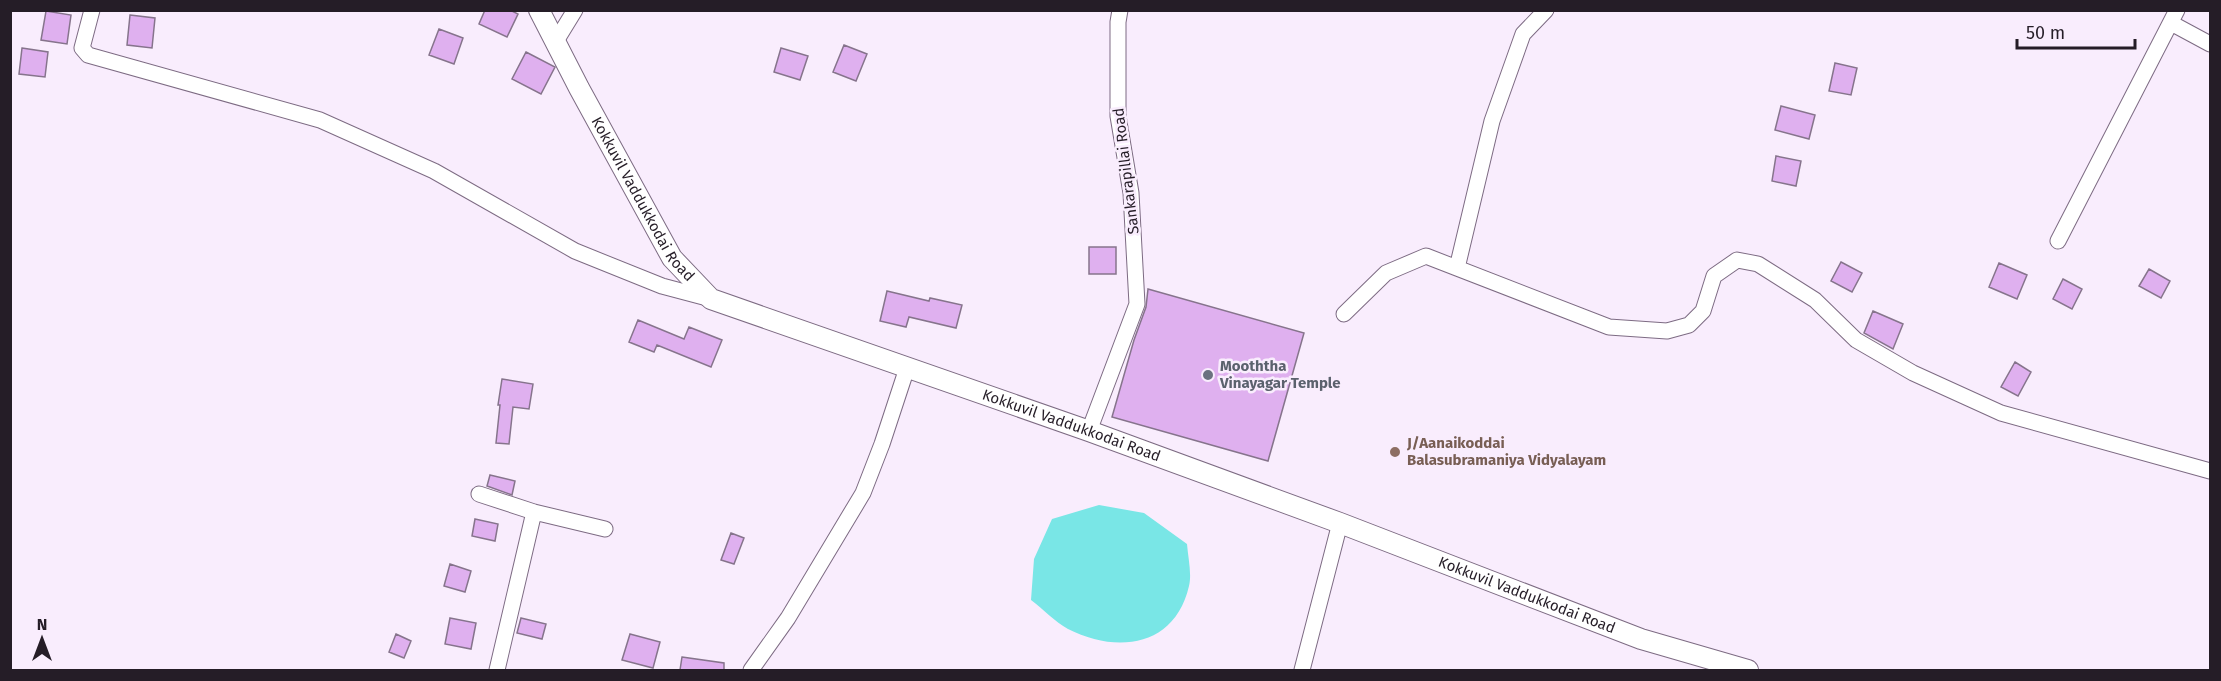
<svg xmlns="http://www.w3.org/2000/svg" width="2221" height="681" font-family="'Fira Sans',sans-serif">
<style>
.water{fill:#79e6e6}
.building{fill:#dfb0ef;stroke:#86748c;stroke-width:1.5}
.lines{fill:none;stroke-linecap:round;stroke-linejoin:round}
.minor-casing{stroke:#7d6b83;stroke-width:17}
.major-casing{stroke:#7d6b83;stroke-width:22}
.minor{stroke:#fff;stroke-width:15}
.major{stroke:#fff;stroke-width:20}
.worship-dot{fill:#6b7280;stroke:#f9edfd;stroke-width:2}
.education-dot{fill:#8d6e63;stroke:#f9edfd;stroke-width:2}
.labels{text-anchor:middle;stroke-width:5;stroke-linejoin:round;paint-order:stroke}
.street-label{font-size:15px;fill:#251d27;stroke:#f9edfd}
.worship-label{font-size:15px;font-weight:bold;fill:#5b616d;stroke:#f9edfd;text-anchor:start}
.education-label{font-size:15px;font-weight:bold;fill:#785e54;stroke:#f9edfd;text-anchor:start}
</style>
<rect width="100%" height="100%" fill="#f9edfd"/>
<path class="water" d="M1099,505L1144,513L1187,544C1188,557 1192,574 1189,586C1175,647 1117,654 1068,629C1055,622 1043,609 1031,600L1034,559L1052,519Z"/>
<path class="building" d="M485,10H510L518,14L507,37L479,24Z
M46,11L71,15L67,44L41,40Z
M130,15L155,18L152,48L127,45Z
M439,29L463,38L454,64L429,55Z
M844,45L867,54L856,81L833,72Z
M22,48L48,52L45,77L19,74Z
M781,48L808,56L800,80L774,72Z
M526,52L555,67L541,94L512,79Z
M1835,63L1857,68L1851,95L1829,91Z
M1781,106L1815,115L1809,139L1775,130Z
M1776,156L1801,161L1796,186L1772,181Z
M1089,247H1116V274H1089Z
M1841,262L1862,273L1852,292L1831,281Z
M1999,263L2027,275L2017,299L1989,287Z
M2149,269L2170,281L2161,298L2139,286Z
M2063,279L2082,289L2072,309L2053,299Z
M1148,289L1304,333L1268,461L1112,417L1134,340L1146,307Z
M887,291L929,301L930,298L962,305L956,328L909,317L906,327L880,321Z
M1873,311L1903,324L1893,349L1864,333Z
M638,320L684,339L689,327L722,340L711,367L657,345L654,352L629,342Z
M2015,362L2031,372L2018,396L2001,387Z
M502,379L533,384L529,409L513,407L509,444L496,443L500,405H498Z
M490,475L515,481L512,495L487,486Z
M475,519L498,524L495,541L472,536Z
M731,533L744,538L734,564L721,560Z
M450,564L471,571L465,592L444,586Z
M450,618L476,623L471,649L445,644Z
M521,618L546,624L542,639L517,633Z
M396,634L411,641L404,658L389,652Z
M630,634L660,642L653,668L622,660Z
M682,657L724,663V670H680Z"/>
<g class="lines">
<g class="minor-casing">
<path id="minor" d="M92,10L82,48L88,55L320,120L434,171L575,251L662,286L711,299
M2171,23L2210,44
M556,41L575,10
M2058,241L2177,10
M1457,268L1492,121L1523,34L1546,10
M1344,314L1386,273L1426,256L1609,327L1667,331L1689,325L1703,311L1714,276L1737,260L1758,264L1815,300L1856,340L1913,373L2001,413L2210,471
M1089,431L1137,304L1131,193L1118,116V22L1120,10
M479,494L534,512L605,529
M497,670L534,512
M751,670L788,618L863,493L882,444L907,368
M1302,670L1340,523"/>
</g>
<g class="major-casing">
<g id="major">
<path id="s1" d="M539,10L579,88L672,258L711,299L1089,431L1340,523L1641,639L1748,670"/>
</g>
</g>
<use href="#minor" class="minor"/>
<use href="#major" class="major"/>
</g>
<circle class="worship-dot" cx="1208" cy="375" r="6"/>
<circle class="education-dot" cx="1395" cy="452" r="6"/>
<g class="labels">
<g class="street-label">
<text transform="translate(1126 171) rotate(-97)" y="5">Sankarapillai Road</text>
<text dy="5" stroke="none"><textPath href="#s1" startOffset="216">Kokkuvil Vaddukkodai Road</textPath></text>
<text dy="5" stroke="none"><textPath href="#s1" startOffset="720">Kokkuvil Vaddukkodai Road</textPath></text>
<text dy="5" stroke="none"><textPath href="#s1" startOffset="1206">Kokkuvil Vaddukkodai Road</textPath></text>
</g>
<g class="worship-label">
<text x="1220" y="371">Mooththa<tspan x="1220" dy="17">Vinayagar Temple</tspan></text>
</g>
<g class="education-label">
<text x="1407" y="448">J/Aanaikoddai<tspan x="1407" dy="17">Balasubramaniya Vidyalayam</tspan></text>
</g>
</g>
<rect width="2221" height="681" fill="none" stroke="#251d27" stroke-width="24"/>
<g transform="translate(42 639)" stroke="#f9edfd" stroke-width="4.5" paint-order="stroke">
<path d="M0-4.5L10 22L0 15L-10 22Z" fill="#251d27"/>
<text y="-9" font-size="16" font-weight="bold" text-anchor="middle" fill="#251d27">N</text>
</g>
<path d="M2017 39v9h118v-9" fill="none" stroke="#251d27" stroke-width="3"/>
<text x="2026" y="39" font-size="18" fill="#251d27" stroke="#f9edfd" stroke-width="4.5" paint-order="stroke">50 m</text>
</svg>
